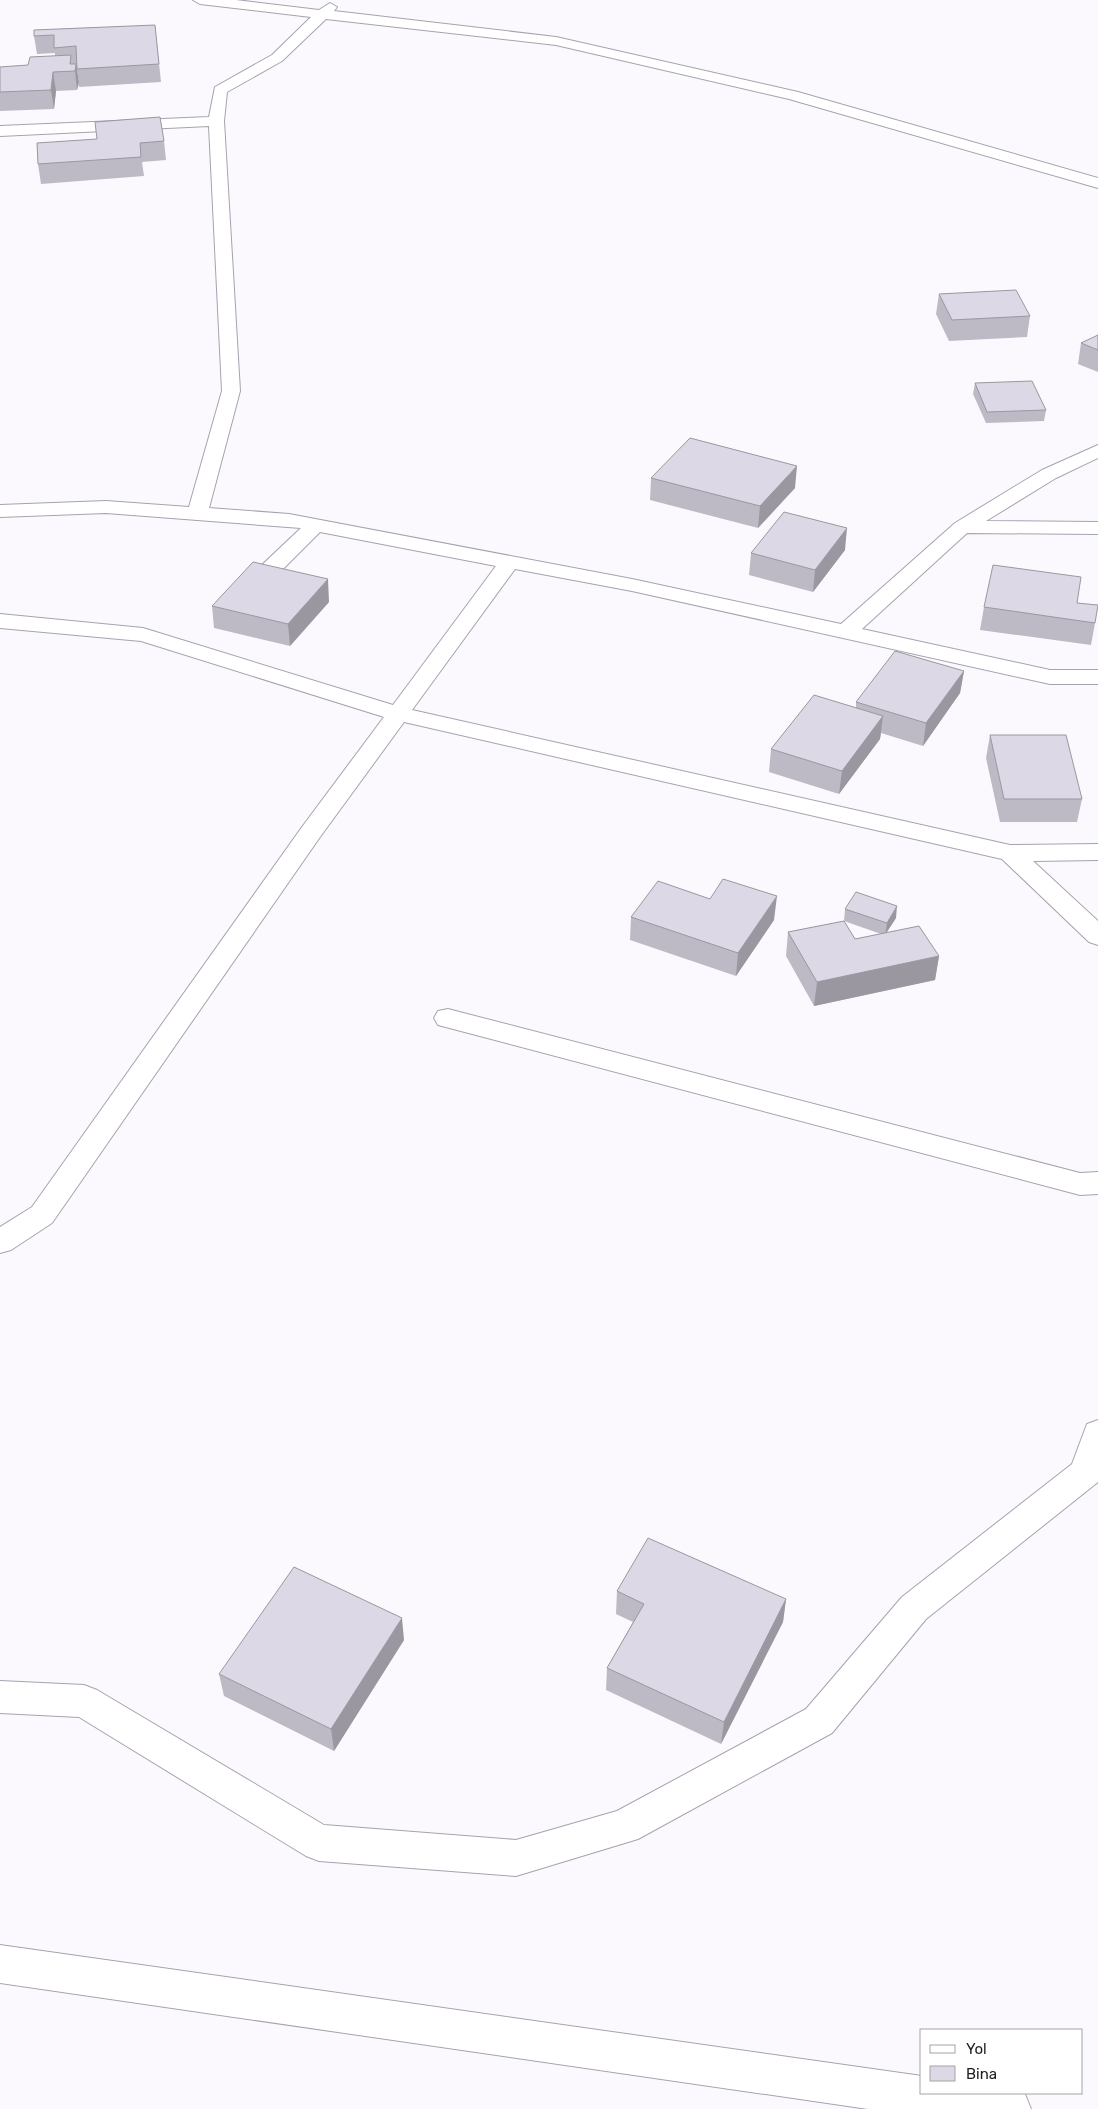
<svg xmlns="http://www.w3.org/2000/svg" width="1098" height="2109" font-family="Rubik,sans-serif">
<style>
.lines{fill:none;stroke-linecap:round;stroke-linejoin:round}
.street-casing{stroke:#a7a2af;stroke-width:2}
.street{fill:#fff;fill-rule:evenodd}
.wall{fill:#bebac5;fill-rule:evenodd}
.shaded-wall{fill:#9b97a0}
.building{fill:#ddd8e5;stroke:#9b97a0}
</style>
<rect width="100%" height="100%" fill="#fbf9fe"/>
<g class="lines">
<g class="street-casing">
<path id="street" d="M193,0H236L319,10L330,3L337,7L334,11L556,37L798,92L1098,178V188L789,99L556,45L326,19L282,61L227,92L224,121L240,391L209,508L289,514L632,579L841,624L955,523L1042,470L1098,445V458L1056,478L986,521L1098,522V534L967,533L862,629L1050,670H1098V684H1050L632,591L515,569L412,710L1010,845L1098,844V860L1033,861L1098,921V945L1089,942L1002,859L404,722L320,837L52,1223L11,1250L0,1253V1227L32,1207L302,827L384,717L141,641L0,628V614L143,628L393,705L496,566L320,532L263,589L255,590L247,589L244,584L247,579L301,528L106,513L0,517V505L106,501L189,507L222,391L209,126L0,136V126L209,117L215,87L272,55L311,17L200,4Z
M448,1009L1080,1173L1098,1172V1194L1080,1195L438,1025L434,1018L438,1011Z
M1098,1420V1482L926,1619L832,1733L638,1839L516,1876L319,1861L306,1856L79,1717L0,1713V1681L84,1685L97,1690L324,1825L516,1840L617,1811L806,1709L902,1597L1072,1464L1087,1424Z
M0,1945L922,2076V2093H1020L1025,2094L1031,2109H868L0,1983Z"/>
</g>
<use href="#street" class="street"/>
</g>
<path class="wall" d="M155,25L161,82L79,87L76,65L79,82L77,90L56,91L54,109L0,111V67L28,65L55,56V53L37,54L34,36Z
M164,141L166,160L142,162L144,176L41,184L38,164L37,143Z
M939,294L1030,316L1027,337L949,341L936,314Z
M1098,335V372L1078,364L1081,343Z
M975,383L1046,410L1044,421L986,423L973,394Z
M651,478L795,488L758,528L650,500Z
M845,550L813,592L749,575L751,553Z
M329,602L290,646L214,628L212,606Z
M1077,603L1095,623L1091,645L980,630L984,607Z
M964,671L960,693L923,746L881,733L880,739L839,794L769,772L771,749L856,708V702Z
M990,735L1082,799L1077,822H1000L986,758Z
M845,909L896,918L886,933L939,956L935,980L814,1006L786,956L788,932L844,921ZM844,921L881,934L855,939Z
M631,917L774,920L736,976L630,940Z
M617,1591L786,1599L783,1622L721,1744L606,1690L607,1668L633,1622L616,1614Z
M404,1640L334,1751L224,1696L219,1674Z"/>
<path class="shaded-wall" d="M76,64L79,82L77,90L75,71Z
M53,72L56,91L54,109L51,90Z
M797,466L795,488L758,528L760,506Z
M847,528L845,550L813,592L815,570Z
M328,579L329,602L290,646L288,624Z
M964,671L960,693L923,746L926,723Z
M883,716L880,739L839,794L842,771Z
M777,896L774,920L736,976L738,953Z
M897,906L896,918L885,935L887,923Z
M939,956L935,980L814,1006L817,982Z
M786,1599L783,1622L721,1744L724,1722Z
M402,1618L404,1640L334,1751L331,1729Z"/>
<path class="building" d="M155,25L159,64L77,69L76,46L54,48V35L34,36V30Z
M71,55L70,64H76L75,71L53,72L51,90L0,92V67L28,65L30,57Z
M160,117L164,141L140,143L141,157L38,164L37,143L97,139L95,122Z
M1016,290L1030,316L952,320L939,294Z
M1098,335V350L1081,343Z
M1032,381L1046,410L987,412L975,383Z
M690,438L797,466L760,506L651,478Z
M784,512L847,528L815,570L751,553Z
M253,562L328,579L288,624L212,606Z
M993,565L1081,577L1077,603L1098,605L1095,623L984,607Z
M895,651L964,671L926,723L856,702Z
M814,695L883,716L842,771L771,749Z
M990,735H1066L1082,799H1004Z
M723,879L777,896L738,953L631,917L658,881L710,899Z
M856,892L897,906L887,923L845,909Z
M844,921L855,939L919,926L939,956L817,982L788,932Z
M648,1538L786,1599L724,1722L607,1668L644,1604L617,1591Z
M294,1567L402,1618L331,1729L219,1674Z"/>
<rect x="920" y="2029" width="162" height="65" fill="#ffffff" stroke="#a5a4a6"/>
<rect x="930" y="2045" width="25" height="8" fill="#ffffff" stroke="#a5a4a6"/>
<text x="966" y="2054" font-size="15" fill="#1e1c21">Yol</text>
<rect x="930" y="2066" width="25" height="15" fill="#ddd8e5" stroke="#a5a4a6"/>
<text x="966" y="2079" font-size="15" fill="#1e1c21">Bina</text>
</svg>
